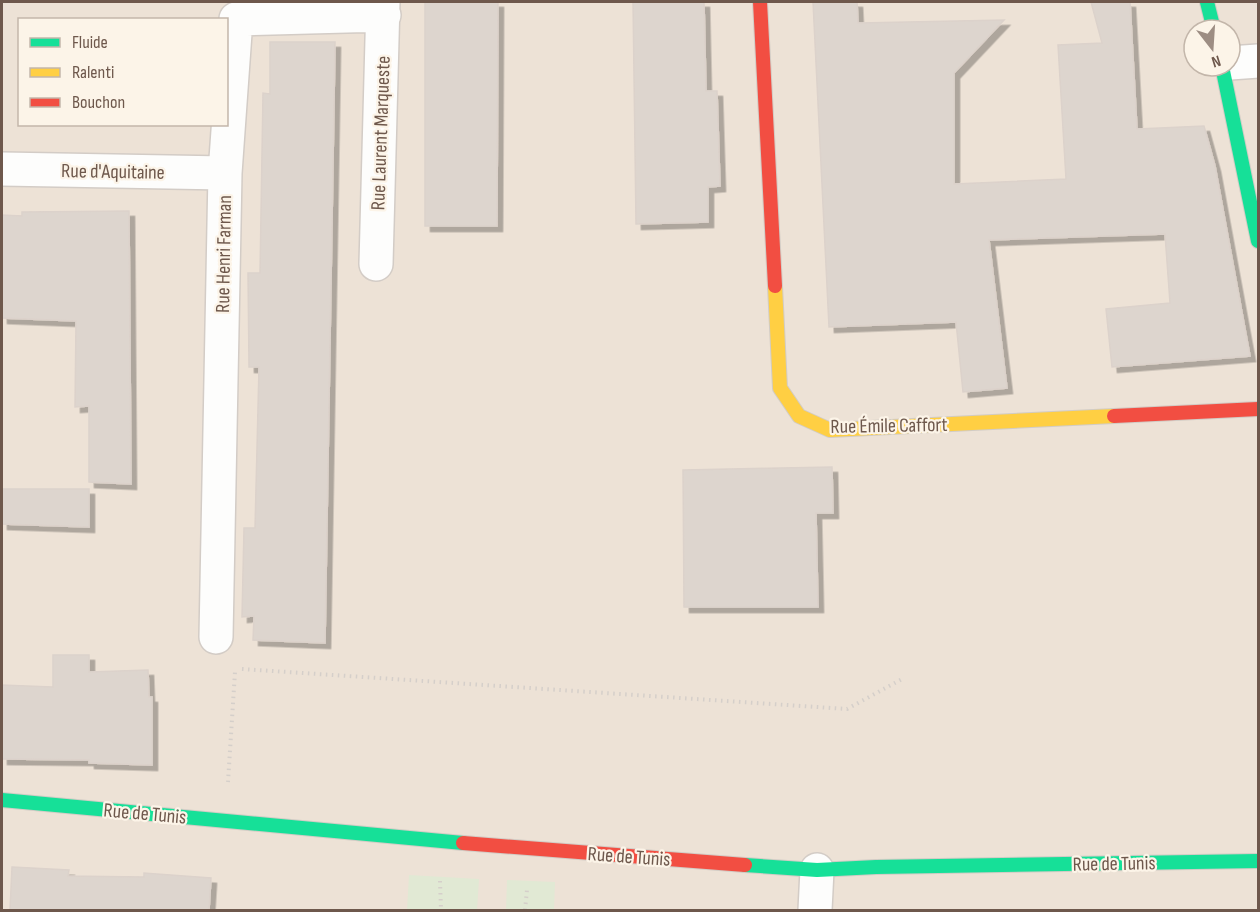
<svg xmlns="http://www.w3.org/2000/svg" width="1260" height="912" font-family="'Sofia Sans Condensed',sans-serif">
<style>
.residential{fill:#ede2d6;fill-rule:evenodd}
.green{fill:#e1e9d4}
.building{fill:#ddd5ce;stroke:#dcd2cb;stroke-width:1.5;filter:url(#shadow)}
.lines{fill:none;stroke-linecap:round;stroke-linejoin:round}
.street-casing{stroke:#d3ccc6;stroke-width:36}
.fast-casing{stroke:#d2ccc5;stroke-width:16}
.slow-casing{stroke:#d2ccc5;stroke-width:16}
.jam-casing{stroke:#d2ccc5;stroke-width:16}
.path{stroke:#d5cfca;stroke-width:4;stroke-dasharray:1.5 4.5;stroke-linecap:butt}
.street{stroke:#fdfdfc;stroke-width:33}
.fast{stroke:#16e098;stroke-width:14}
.slow{stroke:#ffcf43;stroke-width:14}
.jam{stroke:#f24e42;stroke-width:14}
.labels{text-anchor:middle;stroke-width:4.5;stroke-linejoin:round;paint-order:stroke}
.street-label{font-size:20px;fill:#6e584c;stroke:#fcf4e8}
</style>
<defs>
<filter id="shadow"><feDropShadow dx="5.5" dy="5.5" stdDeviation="0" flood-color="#0004"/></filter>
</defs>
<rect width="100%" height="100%" fill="#f4efe8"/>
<path class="residential" d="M2,2H1258V910H2ZM20,20H226V124H20ZM1194,30H1230V66H1194Z"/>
<path class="green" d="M409,875L479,879L477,910H407Z
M507,880L555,882L554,910H506Z"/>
<path class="building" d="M425,2H498L497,226H425Z
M633,2H704L706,91H717L720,186L708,187V222L636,224Z
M813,2H857L858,23L1004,20L954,73V184L1066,179L1058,45L1102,43L1091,2H1130L1137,129L1204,126L1215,166L1250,356L1112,367L1106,309L1170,303L1165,234L989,240L1007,388L963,392L956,322L829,327Z
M270,42H335L325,643L253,640L254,616L242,617L244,528H255L259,367H249L248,273H260L263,93L270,94Z
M129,211L131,484L89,482V406L75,407L76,321L2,318V215L22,216V212Z
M832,467L833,513H816L818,607H684L683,470Z
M2,489H89V527L2,524Z
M53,655H89V672L148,670L149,697H152V765L89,763V760L2,759V685L53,687Z
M12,867L69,870L68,876L144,877V873L211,878L209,910H10Z"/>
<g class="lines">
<g class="street-casing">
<path id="street" d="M1230,63L1258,61
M2,169L225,173
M376,264L383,2
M216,637L225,173L236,19L384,15
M815,910L817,870"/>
</g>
<g class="fast-casing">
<path id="fast" d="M1207,2L1214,30
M1222,66L1258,241
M2,800L463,843
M745,865L817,870L876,867L1258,861"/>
</g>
<g class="slow-casing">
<path id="slow" d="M775,286L780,388L799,416L830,430L1114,416"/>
</g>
<g class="jam-casing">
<path id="jam" d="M760,2L775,286
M1114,416L1258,409
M463,843L745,865"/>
</g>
<path class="path" d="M242,669L847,709L904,678
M228,782L235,672
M440,881L441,910
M525,910L527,890"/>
<use href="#street" class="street"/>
<use href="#fast" class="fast"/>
<use href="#slow" class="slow"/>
<use href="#jam" class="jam"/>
</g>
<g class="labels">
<g class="street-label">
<text transform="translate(380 133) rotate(-88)" y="7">Rue Laurent Marqueste</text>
<text transform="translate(113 171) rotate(1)" y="7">Rue d'Aquitaine</text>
<text transform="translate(223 254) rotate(-89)" y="7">Rue Henri Farman</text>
<text transform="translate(889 425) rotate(-1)" y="7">Rue Émile Caffort</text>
<text transform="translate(145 813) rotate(5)" y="7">Rue de Tunis</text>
<text transform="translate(629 856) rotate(4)" y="7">Rue de Tunis</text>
<text transform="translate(1114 863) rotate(-1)" y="7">Rue de Tunis</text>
</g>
</g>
<rect width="1260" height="912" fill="none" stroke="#6e584c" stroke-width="6"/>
<rect x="18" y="18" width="210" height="108" fill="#fcf4e8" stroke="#c3b6aa" stroke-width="1.5"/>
<rect x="30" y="38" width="30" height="9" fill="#16e098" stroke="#c3b6aa" stroke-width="1.5"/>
<text x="72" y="48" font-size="18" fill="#6e584c">Fluide</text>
<rect x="30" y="68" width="30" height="9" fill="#ffcf43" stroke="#c3b6aa" stroke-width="1.5"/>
<text x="72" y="78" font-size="18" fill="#6e584c">Ralenti</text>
<rect x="30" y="98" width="30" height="9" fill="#f24e42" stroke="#c3b6aa" stroke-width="1.5"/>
<text x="72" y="108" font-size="18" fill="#6e584c">Bouchon</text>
<g transform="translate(1212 48) rotate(163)"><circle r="28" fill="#fcf4e8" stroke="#c3b6aa" stroke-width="1.5"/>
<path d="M0-4.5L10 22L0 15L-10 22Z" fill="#9d8d83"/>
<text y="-9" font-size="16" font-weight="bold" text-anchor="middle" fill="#6e584c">N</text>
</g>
</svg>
